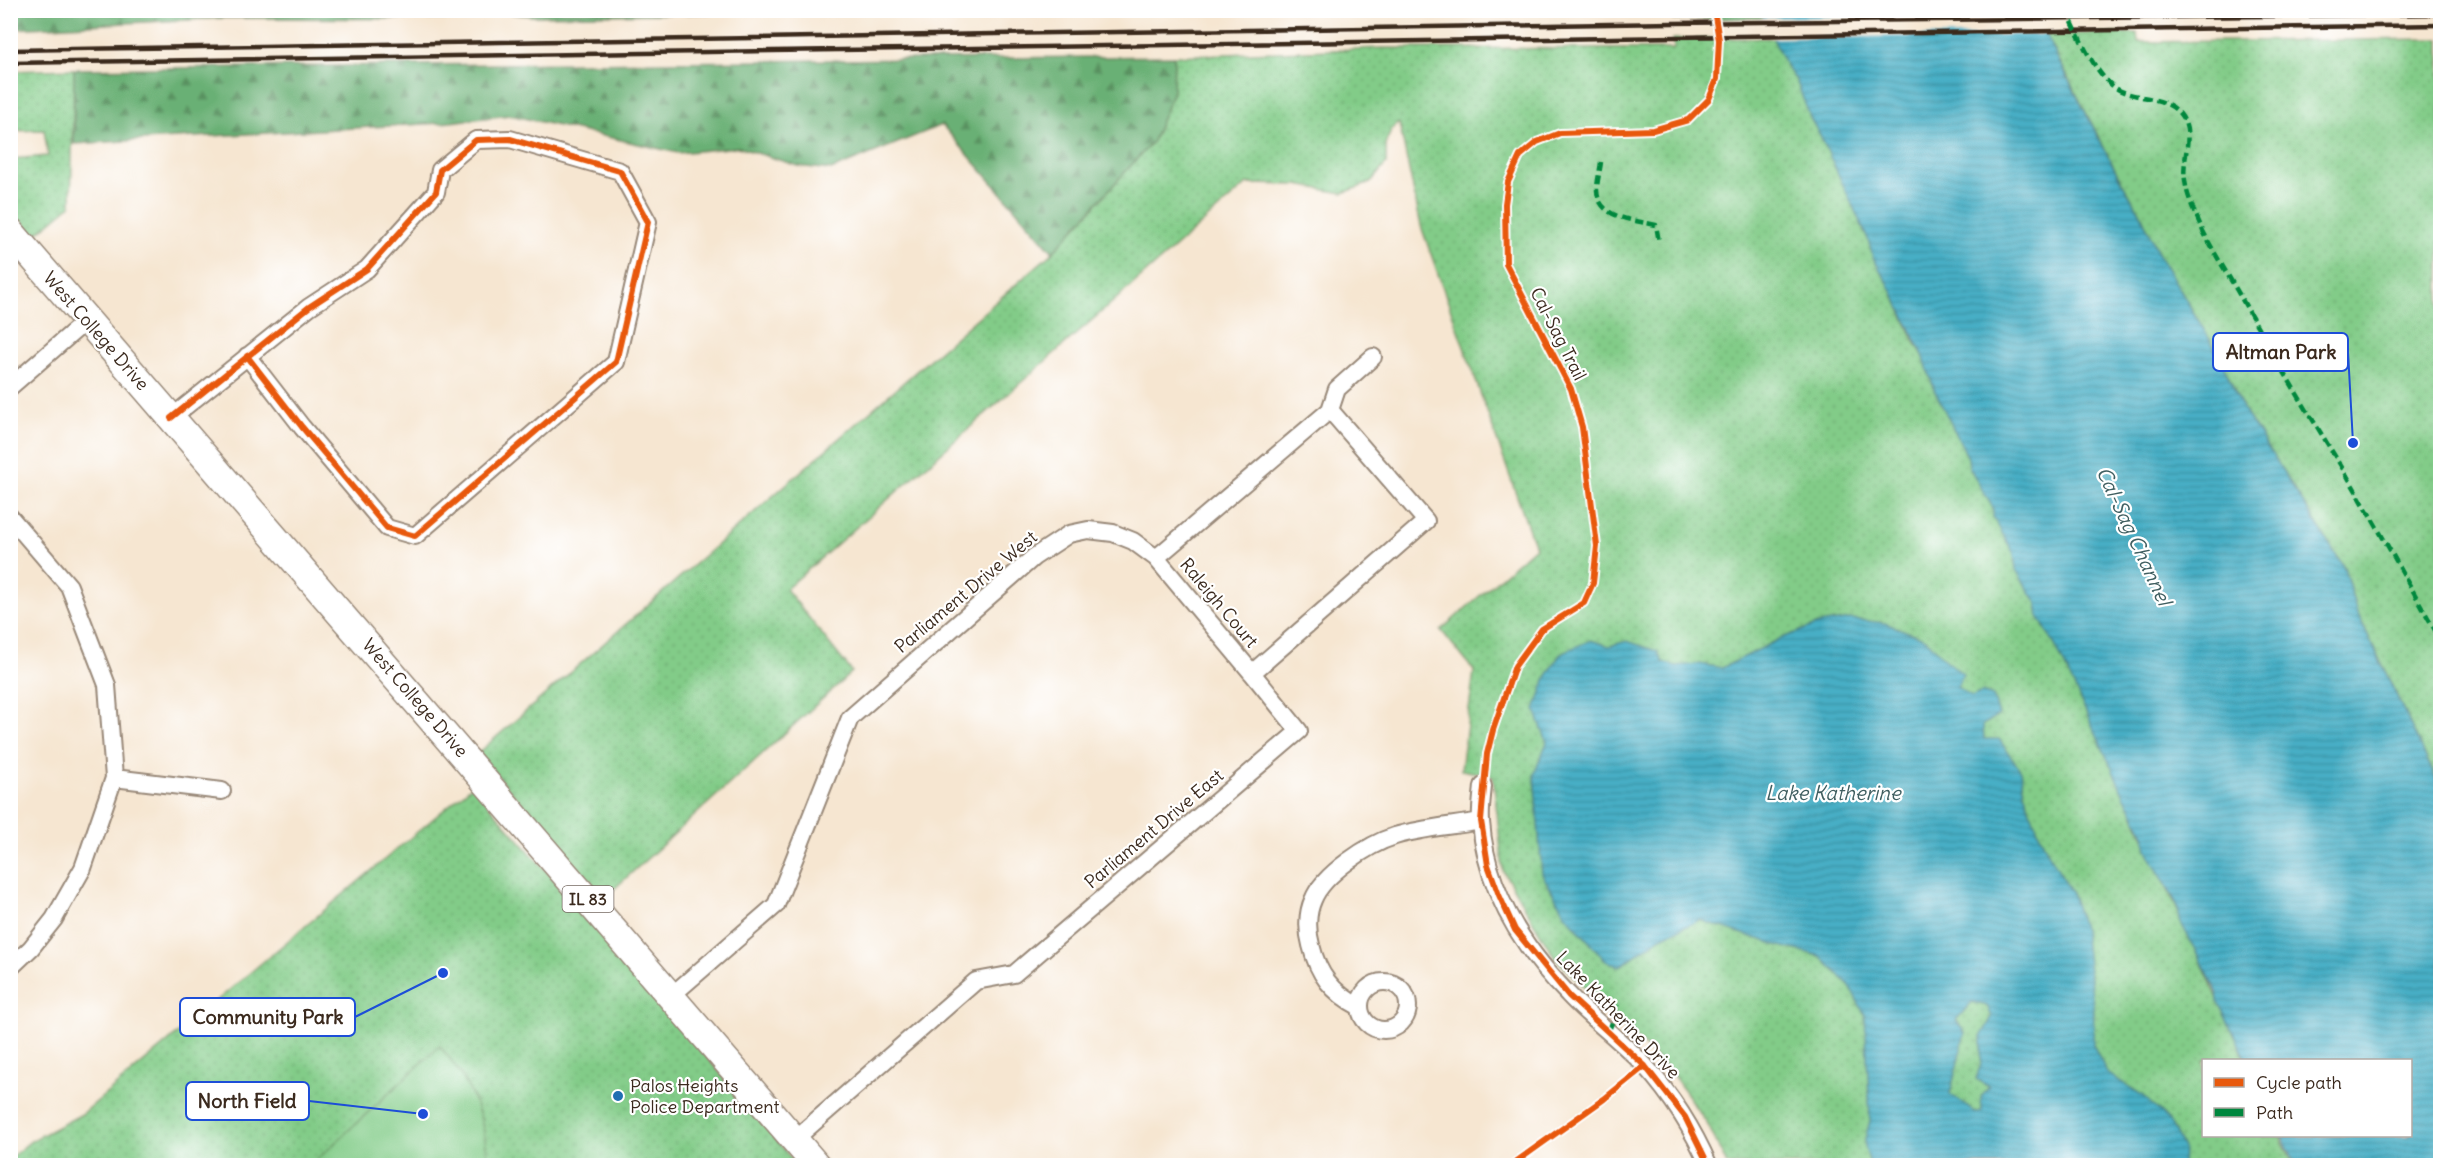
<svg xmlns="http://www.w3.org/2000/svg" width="2451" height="1176" font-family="Delius,sans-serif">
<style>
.grass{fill:url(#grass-dots);stroke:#5e7b53;stroke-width:1.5}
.forest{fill:url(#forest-firs);stroke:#526d49;stroke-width:1.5}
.pitch{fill:#82cc88;stroke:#5e7b53;stroke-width:1.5}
.water{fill:url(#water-rules);stroke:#416c72;stroke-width:1.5;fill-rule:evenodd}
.pier{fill:#f6e6d1}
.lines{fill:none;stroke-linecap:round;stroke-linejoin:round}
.minor-casing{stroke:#988878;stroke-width:20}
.primary-casing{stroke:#988878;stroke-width:30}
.minor{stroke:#fff;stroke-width:16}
.primary{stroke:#fff;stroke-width:27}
.rail{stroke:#3b2a1e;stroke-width:4.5}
.quiet{stroke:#00873e;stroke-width:4.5;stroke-dasharray:9 4.5;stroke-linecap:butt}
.cycleway-casing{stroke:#fff;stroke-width:10}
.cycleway{stroke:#e8590c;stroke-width:6}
.poi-dot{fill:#1f6fb2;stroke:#fff;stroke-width:2}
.labels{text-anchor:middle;stroke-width:4.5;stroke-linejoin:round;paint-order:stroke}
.shield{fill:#fff;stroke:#766a62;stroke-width:1.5}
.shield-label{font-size:16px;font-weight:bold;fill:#3b2a1e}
.street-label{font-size:18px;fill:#3b2a1e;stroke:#fff}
.poi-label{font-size:18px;fill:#3b2a1e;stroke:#fff;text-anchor:start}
.water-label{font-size:20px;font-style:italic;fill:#405f61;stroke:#fff}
.leader{fill:none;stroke:#1d4ed8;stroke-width:2}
.callout-dot{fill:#1d4ed8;stroke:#fff;stroke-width:2}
.callout{fill:#fff;stroke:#1d4ed8;stroke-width:2}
.callout-label{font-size:20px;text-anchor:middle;font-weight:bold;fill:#3b2a1e}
</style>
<defs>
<pattern id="grass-dots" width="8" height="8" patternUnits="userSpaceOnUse" patternTransform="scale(1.5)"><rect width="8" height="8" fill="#82cc88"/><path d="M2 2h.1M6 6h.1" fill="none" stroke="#71af75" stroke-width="1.8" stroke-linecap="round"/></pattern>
<pattern id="forest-firs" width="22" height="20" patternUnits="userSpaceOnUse" patternTransform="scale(1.5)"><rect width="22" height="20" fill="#69b074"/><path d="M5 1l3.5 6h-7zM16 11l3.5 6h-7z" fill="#588f5f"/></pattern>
<pattern id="water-rules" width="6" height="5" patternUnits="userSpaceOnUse" patternTransform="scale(1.5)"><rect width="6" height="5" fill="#47afc6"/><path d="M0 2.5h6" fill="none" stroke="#3c8fa0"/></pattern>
</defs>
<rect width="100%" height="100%" fill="#fff"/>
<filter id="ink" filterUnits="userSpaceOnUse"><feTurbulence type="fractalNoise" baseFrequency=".0167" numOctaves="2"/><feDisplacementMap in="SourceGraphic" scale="12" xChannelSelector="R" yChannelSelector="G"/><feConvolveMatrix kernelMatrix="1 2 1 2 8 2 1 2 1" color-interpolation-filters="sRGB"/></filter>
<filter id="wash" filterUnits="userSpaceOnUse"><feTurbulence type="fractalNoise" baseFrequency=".008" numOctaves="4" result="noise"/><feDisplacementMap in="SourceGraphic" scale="24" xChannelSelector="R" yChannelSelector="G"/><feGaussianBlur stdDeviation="1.35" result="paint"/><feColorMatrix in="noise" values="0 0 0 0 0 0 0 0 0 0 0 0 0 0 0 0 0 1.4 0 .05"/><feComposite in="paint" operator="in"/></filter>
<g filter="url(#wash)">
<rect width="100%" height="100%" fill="#f6e6d1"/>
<path class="grass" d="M2132,10V13L2042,14L2041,11Z
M2137,33L2138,42L2440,39V787L2356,610L2344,567L2242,407L2219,355L2158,253L2140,212L2120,179L2046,34Z
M1775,38L1786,66L1796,80L1915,342L1923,355L2246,1060H2204V1136H2280L2294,1165H1727L1708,1125L1671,1072L1555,958L1503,871L1493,776L1461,770L1474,671L1441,630L1535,547L1421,226L1399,123L1392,129L1386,142V164L1370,183L1343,193L1297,185L1247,184L786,589L852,672L603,899L478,753L1053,252L1153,141L1173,91L1174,56L1383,48L1674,49L1673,39Z
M74,69L71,205L34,236L11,209V159L48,156L44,130L11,131L10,71Z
M472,786L654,994L797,1165L11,1166L10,1158L31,1141L82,1114Z"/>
<path class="forest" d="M11,10H442L455,19L223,18L11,29Z
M1673,10L1760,11L1764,18L1673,20Z
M487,11H837L532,16Z
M1174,56L1173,91L1153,141L1053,252L942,125L831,170L798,166L738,147L678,153L510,115L441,123L74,144V69Z"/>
<path class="pitch" d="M440,1046C469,1081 488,1119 487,1165H311Z"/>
<path class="water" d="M1760,11H2040L2046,34L2059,61L2120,179L2140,212L2158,253L2219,355L2242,407L2344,567L2356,610L2440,787V1165H2296L2282,1136H2410V1060H2247L2218,1002L2217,992L2180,921C2179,898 2155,871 2147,849C2145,844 2145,839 2144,835C2137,817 2126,802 2119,784L2056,647L2039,618L2037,603L2016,570L2014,554L1993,517V508L1969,467L1968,458L1934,389L1923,355L1890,287L1873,258L1868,239L1820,135L1811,120L1796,80L1786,66Z
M1850,619L1885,623L1926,639L1947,661L1963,674L1957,687L1972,697L1982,692L1993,696L1999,715L1983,725L1984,739H1999L2021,771L2027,803L2045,847L2071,892L2084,930L2094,1012L2093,1044L2107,1073L2142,1095L2169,1121L2183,1148L2182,1165H1870L1864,1142L1870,1121L1865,1015L1849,985L1820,956L1780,946L1700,920L1661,937L1619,967L1604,959L1565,914L1542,874L1534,774L1547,742L1535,710L1546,677L1561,653L1591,640L1609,646L1627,641L1657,651L1663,662L1676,666L1700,664L1722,668L1782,638L1819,624ZM1972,1002L1987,1006L1992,1017L1981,1037V1064L1976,1079L1989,1087L1981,1096L1982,1111L1974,1113L1969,1107L1950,1094L1965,1033L1956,1020Z"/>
<path class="pier" d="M2044,14L2049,34L1771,38L1761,18Z"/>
</g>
<g filter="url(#ink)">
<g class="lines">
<g class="minor-casing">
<path id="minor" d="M10,387L87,320
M171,418L309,307L367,269L436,192L440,170L476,140L510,139L620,171L648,222L616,362L415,536L387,528L302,427L247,356
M10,517L69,586L107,685L114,778L83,868L54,919L31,948L10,968
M1156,558L1330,410L1337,389L1373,357
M114,778L222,791
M1483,786C1482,798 1480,810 1481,822C1486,890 1522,947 1568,994C1592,1020 1621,1040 1645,1066C1672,1096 1693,1129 1709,1166
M1360 1006a24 24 0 1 1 48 0a24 24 0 1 1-48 0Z
M671,996L776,905L850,718L1034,557L1069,534L1088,530L1113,533L1133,541L1156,558L1252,673
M1360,1007C1332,993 1318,974 1311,945C1307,931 1307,913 1313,900C1323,874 1369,844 1395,836C1422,828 1453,826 1481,821
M795,1139L976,981L1014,974L1299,731L1252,673L1426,521L1330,410"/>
</g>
<g class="primary-casing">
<path id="primary" d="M10,231L817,1166"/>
</g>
<use href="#minor" class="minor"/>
<use href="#primary" class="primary"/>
<path class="rail" d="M10,50L1673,23L2440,14
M10,63L2440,25"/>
<path class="quiet" d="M2066,10C2079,35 2092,70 2114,87C2134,101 2164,94 2180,114C2196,134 2181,158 2185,180C2187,198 2196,215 2203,231C2214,253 2227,273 2239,294C2273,355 2309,414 2346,474C2378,528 2409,584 2440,639
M1601,162C1600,171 1597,181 1597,190C1598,219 1635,220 1656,225L1659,242
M1609,1031L1618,1005"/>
<g class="cycleway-casing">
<path id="cycleway" d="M171,418L309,307L367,269L436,192L440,170L476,140L510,139L620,171L648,222L616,362L415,536L387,528L302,427L247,356
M1510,1166L1604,1099L1645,1066
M1709,1166L1685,1117L1645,1066L1569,996L1515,930L1499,895L1488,865L1481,821L1487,754L1493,730L1515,666L1542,629L1584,603L1593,583L1597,546L1582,427L1571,389L1506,264L1505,204L1508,182L1520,156L1537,142L1560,133L1653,130L1688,120L1709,99L1717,79L1719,40L1714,10"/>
</g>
<use href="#cycleway" class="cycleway"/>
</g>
</g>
<circle class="poi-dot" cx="618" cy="1096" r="6"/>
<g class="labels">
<rect class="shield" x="562.5" y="886" width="51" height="26" rx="4.5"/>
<g class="shield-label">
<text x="588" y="905">IL 83</text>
</g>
<g class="street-label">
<text transform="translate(96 331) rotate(49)" y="6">West College Drive</text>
<text transform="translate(1558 334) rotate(63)" y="6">Cal-Sag Trail</text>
<text transform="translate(966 592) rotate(-40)" y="6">Parliament Drive West</text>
<text transform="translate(1219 603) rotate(50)" y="6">Raleigh Court</text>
<text transform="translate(415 698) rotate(49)" y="6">West College Drive</text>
<text transform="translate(1154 829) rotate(-40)" y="6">Parliament Drive East</text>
<text transform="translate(1618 1015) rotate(46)" y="6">Lake Katherine Drive</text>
</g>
<g class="poi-label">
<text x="630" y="1092">Palos Heights<tspan x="630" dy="21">Police Department</tspan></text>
</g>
<g class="water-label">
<text transform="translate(2134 536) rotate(65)" y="7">Cal-Sag Channel</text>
<text x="1833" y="800">Lake Katherine</text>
</g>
</g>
<path class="leader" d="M2353 443L2348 352M443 973L355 1017M423 1114L309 1101"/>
<g class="callout-dot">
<circle cx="2353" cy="443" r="6"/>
<circle cx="443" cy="973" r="6"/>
<circle cx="423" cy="1114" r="6"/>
</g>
<g class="callout">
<rect x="2213" y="333" width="135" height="38" rx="6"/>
<rect x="180" y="998" width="175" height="38" rx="6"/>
<rect x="186" y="1082" width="123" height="38" rx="6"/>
</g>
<g class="callout-label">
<text x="2281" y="359">Altman Park</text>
<text x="268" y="1024">Community Park</text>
<text x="247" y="1108">North Field</text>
</g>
<rect width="2451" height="1176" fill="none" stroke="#fff" stroke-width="36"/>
<rect x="2202" y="1059" width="210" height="78" fill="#ffffff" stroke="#b1aaa5" stroke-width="1.5"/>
<rect x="2214" y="1078" width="30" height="9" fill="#e8590c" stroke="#b1aaa5" stroke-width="1.5"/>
<text x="2256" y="1089" font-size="18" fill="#3b2a1e">Cycle path</text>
<rect x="2214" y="1108" width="30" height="9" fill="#00873e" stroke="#b1aaa5" stroke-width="1.5"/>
<text x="2256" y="1119" font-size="18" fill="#3b2a1e">Path</text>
</svg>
